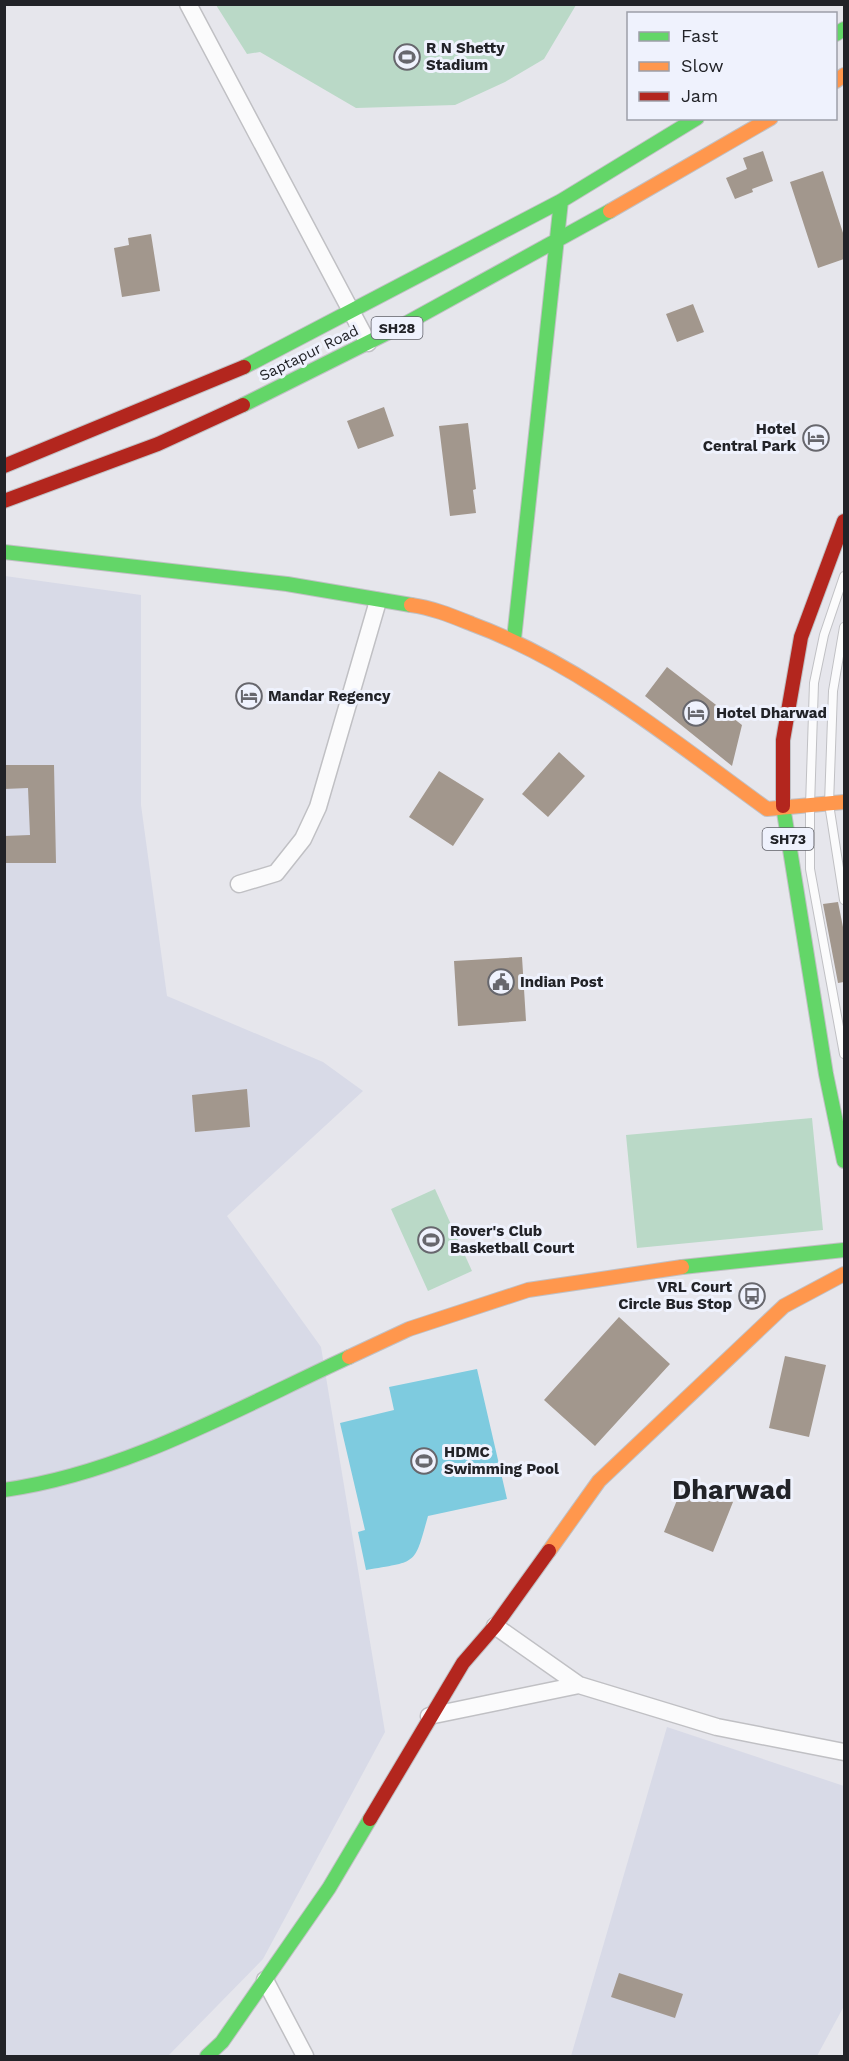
<svg xmlns="http://www.w3.org/2000/svg" width="849" height="2061" font-family="'Work Sans',sans-serif">
<style>
.built{fill:#d8dae7}
.green{fill:#bad9c7}
.water{fill:#7ecbdf}
.building{fill:#a2978d}
.lines{fill:none;stroke-linecap:round;stroke-linejoin:round}
.lane-casing{stroke:#c0c0c4;stroke-width:10}
.street-casing{stroke:#c0c0c4;stroke-width:19}
.fast-casing{stroke:#c0c0c4;stroke-width:16}
.slow-casing{stroke:#c0c0c4;stroke-width:16}
.jam-casing{stroke:#c0c0c4;stroke-width:16}
.lane{stroke:#fbfbfc;stroke-width:8}
.street{stroke:#fbfbfc;stroke-width:16}
.fast{stroke:#63d668;stroke-width:14}
.slow{stroke:#ff974d;stroke-width:14}
.jam{stroke:#b3261e;stroke-width:14}
.labels{text-anchor:middle;stroke-width:6;stroke-linejoin:round;paint-order:stroke}
.shield{fill:#eff2fd;stroke:#606168;stroke-width:1.5}
.shield-label{font-size:14px;font-weight:bold;fill:#222328}
.poi-label{font-size:15px;font-weight:bold;fill:#222328;stroke:#eff2fd;text-anchor:start}
.street-label{font-size:15px;fill:#222328;stroke:#eff2fd}
.town-label{font-size:27px;font-weight:bold;fill:#222328;stroke:#eff2fd}
</style>
<rect width="100%" height="100%" fill="#e6e6ec"/>
<path class="built" d="M5,576L141,595V805L167,996L323,1062L363,1091L227,1216L321,1347L385,1732L263,1959L168,2056H5Z
M667,1727L844,1786V2006L817,2056H571Z"/>
<path class="green" d="M216,5H576L544,59L505,82L455,105L356,108L260,52L247,54Z
M812,1118L823,1230L637,1248L626,1135Z
M435,1189L472,1271L428,1291L391,1209Z"/>
<path class="water" d="M477,1369L507,1499L428,1516C414,1566 418,1561 366,1570L358,1532L365,1530L340,1423L394,1410L389,1387Z"/>
<path class="building" d="M763,151L773,181L752,189L753,192L735,199L726,178L747,169L743,158Z
M823,171L844,236V259L818,268L790,182Z
M151,234L160,291L122,297L114,248L129,245L128,238Z
M693,304L704,332L677,342L666,314Z
M384,407L394,436L358,449L347,421Z
M468,423L476,489L473,490L476,513L450,516L439,426Z
M667,667L742,725L732,766L645,696Z
M559,752L585,776L548,817L522,794Z
M4,765H54L56,863H4V836L30,835L28,788L4,789Z
M439,771L484,799L453,846L409,817Z
M838,902L844,932V982L838,983L823,904Z
M522,957L526,1021L458,1026L454,961Z
M247,1089L250,1127L195,1132L192,1095Z
M619,1317L670,1364L595,1446L544,1400Z
M785,1356L826,1365L809,1437L769,1428Z
M684,1483L733,1502L713,1552L664,1532Z
M619,1973L683,1994L675,2018L611,1997Z"/>
<g class="lines">
<g class="lane-casing">
<path id="lane" d="M844,576L824,635L814,683L810,806V869L844,1054
M844,627L833,691L829,804L844,900"/>
</g>
<g class="street-casing">
<path id="street" d="M188,4L368,343
M239,884L276,873L303,839L318,807L378,601
M495,1626L579,1685
M429,1716L579,1685L717,1727L844,1752
M265,1980L305,2056"/>
</g>
<g class="fast-casing">
<path id="fast" d="M836,34L844,29
M244,367L561,201L697,118
M243,405L405,324L610,211
M4,552L287,584L411,605
M514,639L561,201
M783,806L826,1074L844,1161
M682,1267L844,1250
M4,1490C126,1473 238,1408 349,1357
M207,2056L222,2042L329,1888L370,1819"/>
</g>
<g class="slow-casing">
<path id="slow" d="M836,81L844,75
M610,211L771,118
M411,605C433,608 452,616 472,624C581,664 674,742 767,809L844,802
M349,1357L409,1329L528,1290L682,1267
M549,1551L599,1481L784,1306L844,1274"/>
</g>
<g class="jam-casing">
<path id="jam" d="M4,466L244,367
M4,501L158,444L243,405
M783,806V740L801,637L844,521
M370,1819L463,1663L495,1626L549,1551"/>
</g>
<use href="#lane" class="lane"/>
<use href="#street" class="street"/>
<use href="#fast" class="fast"/>
<use href="#slow" class="slow"/>
<use href="#jam" class="jam"/>
</g>
<defs>
<g id="stadium-ring" transform="scale(1.35)"><circle r="9.5" fill="#eff2fd" stroke="#67676d" stroke-width="1.5"/><path d="M0-5a6.5 5 0 1 0 0 10a6.5 5 0 1 0 0-10ZM-3.5-1.8h7v3.6h-7Z" fill="#67676d"/></g>
<g id="hotel-ring" transform="scale(1.35)"><circle r="9.5" fill="#eff2fd" stroke="#67676d" stroke-width="1.5"/><path d="M-6-4.5h1.5V1H6V5H4.5V3h-9V5H-6ZM-4 0a1.8 1.8 0 1 1 3.6 0ZM.5 0V-2.5h3Q6-2.5 6 0Z" fill="#67676d"/></g>
<g id="civic-ring" transform="scale(1.35)"><circle r="9.5" fill="#eff2fd" stroke="#67676d" stroke-width="1.5"/><path d="M-.6-6.5H3V-4.5H.6V-3L4-1V1h2V6H-6V1h2V-1L-.6-3ZM-1.2 2.5V6h2.4V2.5Z" fill="#67676d"/></g>
<g id="bus-ring" transform="scale(1.35)"><circle r="9.5" fill="#eff2fd" stroke="#67676d" stroke-width="1.5"/><path d="M-5-6H5V4H4V6H2V4H-2V6H-4V4H-5ZM-3.5-4V0h7V-4ZM-3.5 1.2v1.5H-2V1.2ZM2 1.2v1.5H3.5V1.2Z" fill="#67676d"/></g>
</defs>
<g fill-rule="evenodd">
<use href="#stadium-ring" x="407" y="57"/>
<use href="#hotel-ring" x="816" y="438"/>
<use href="#hotel-ring" x="249" y="696"/>
<use href="#hotel-ring" x="696" y="713"/>
<use href="#civic-ring" x="501" y="982"/>
<use href="#stadium-ring" x="431" y="1240"/>
<use href="#bus-ring" x="752" y="1296"/>
<use href="#stadium-ring" x="424" y="1461"/>
</g>
<g class="labels">
<g class="shield">
<rect x="371.5" y="317" width="51" height="22" rx="4.5"/>
<rect x="762.5" y="828" width="51" height="22" rx="4.5"/>
</g>
<g class="shield-label">
<text x="397" y="333">SH28</text>
<text x="788" y="844">SH73</text>
</g>
<g class="poi-label">
<text x="426" y="53">R N Shetty<tspan x="426" dy="17">Stadium</tspan></text>
<text x="796" y="434" text-anchor="end">Hotel<tspan x="796" dy="17">Central Park</tspan></text>
<text x="268" y="701">Mandar Regency</text>
<text x="716" y="718">Hotel Dharwad</text>
<text x="520" y="987">Indian Post</text>
<text x="450" y="1236">Rover's Club<tspan x="450" dy="17">Basketball Court</tspan></text>
<text x="732" y="1292" text-anchor="end">VRL Court<tspan x="732" dy="17">Circle Bus Stop</tspan></text>
<text x="444" y="1457">HDMC<tspan x="444" dy="17">Swimming Pool</tspan></text>
</g>
<g class="street-label">
<text transform="translate(309 353) rotate(-26)" y="5">Saptapur Road</text>
</g>
<g class="town-label">
<text x="732" y="1499">Dharwad</text>
</g>
</g>
<rect width="849" height="2061" fill="none" stroke="#222328" stroke-width="12"/>
<rect x="627" y="12" width="210" height="108" fill="#eff2fd" stroke="#9d9fa8" stroke-width="1.5"/>
<rect x="639" y="32" width="30" height="9" fill="#63d668" stroke="#9d9fa8" stroke-width="1.5"/>
<text x="681" y="42" font-size="18" fill="#222328">Fast</text>
<rect x="639" y="62" width="30" height="9" fill="#ff974d" stroke="#9d9fa8" stroke-width="1.5"/>
<text x="681" y="72" font-size="18" fill="#222328">Slow</text>
<rect x="639" y="92" width="30" height="9" fill="#b3261e" stroke="#9d9fa8" stroke-width="1.5"/>
<text x="681" y="102" font-size="18" fill="#222328">Jam</text>
</svg>
